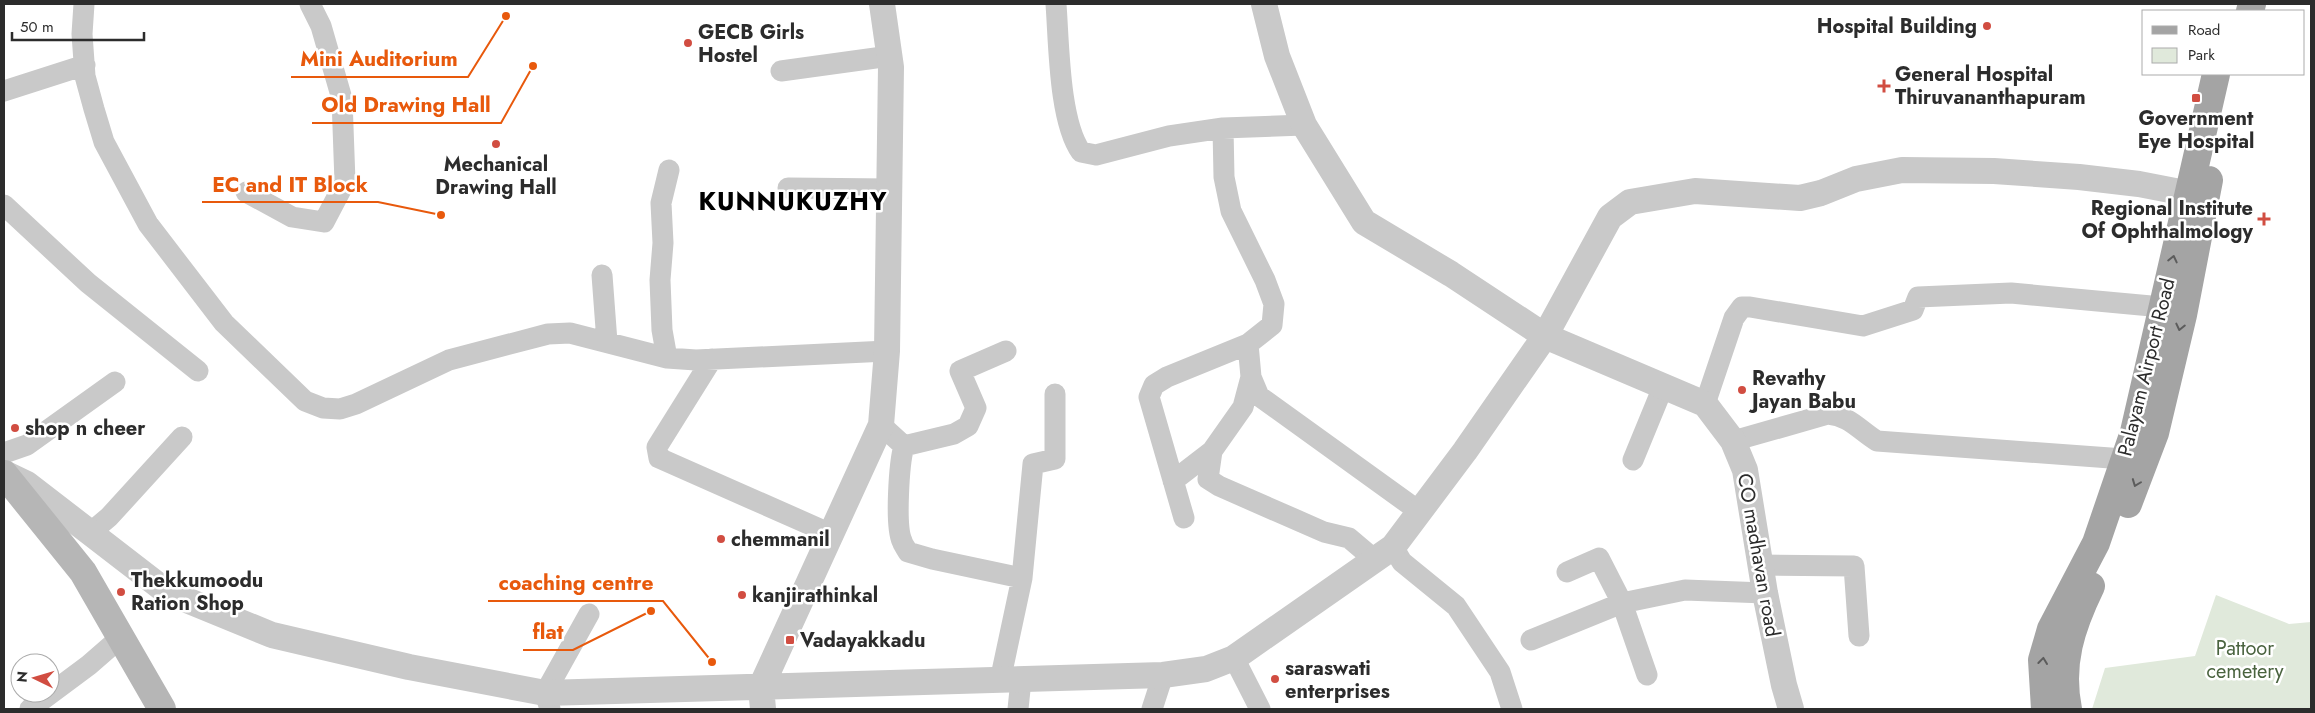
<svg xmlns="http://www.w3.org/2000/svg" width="2315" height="713" font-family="Jost,sans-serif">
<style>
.green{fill:#e0e9db}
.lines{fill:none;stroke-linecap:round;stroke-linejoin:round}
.minor{stroke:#c9c9c9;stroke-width:21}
.tertiary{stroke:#c9c9c9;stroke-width:26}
.secondary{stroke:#b6b6b6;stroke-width:28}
.primary{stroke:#a4a4a4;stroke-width:28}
.oneway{stroke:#5c5c5c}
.poi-dot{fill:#d14d41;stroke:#fff;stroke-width:2}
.labels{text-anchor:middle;stroke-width:5;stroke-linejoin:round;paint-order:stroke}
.poi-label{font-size:20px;font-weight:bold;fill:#2c2c2c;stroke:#fff;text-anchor:start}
.street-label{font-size:20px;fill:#2c2c2c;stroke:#fff}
.park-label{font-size:20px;fill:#4a633f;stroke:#fff}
.district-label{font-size:25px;font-weight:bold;letter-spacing:1px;fill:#000;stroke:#fff}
.leader{fill:none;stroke:#e8590c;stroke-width:2}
.callout-dot{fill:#e8590c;stroke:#fff;stroke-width:2}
.callout-label{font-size:21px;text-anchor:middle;font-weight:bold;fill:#e8590c;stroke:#fff;stroke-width:5;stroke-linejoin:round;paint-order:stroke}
</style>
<rect width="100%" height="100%" fill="#fff"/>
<path class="green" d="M2216,595L2289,624L2311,622V709H2092L2105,668L2195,656Z"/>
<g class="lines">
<path class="minor" d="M84,4L82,34L85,76L94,109L104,142L148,224L224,323L305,401L323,408L340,409L356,404L449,360L548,334L570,333L667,358
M1056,4C1059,44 1059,121 1081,152L1096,155L1169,136L1223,128L1304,125
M781,71L890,56
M4,91L85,65
M669,170L661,203L663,243L660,280L662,330L667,358L696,360L887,351
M788,188L890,189
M246,192L292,217L324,222L345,182L342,99L321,26L310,4
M4,205L88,283L198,371
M602,275L607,342
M1248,344L1251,377L1259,396L1420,512
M712,359L657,447L659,458L831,534
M1251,377L1243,407L1212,451L1208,479L1219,486L1324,532L1349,538L1375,560
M1705,404L1734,318L1742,307H1750L1863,326L1913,310L1918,297L2011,293L2162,307
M881,425L904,446C899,463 895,526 902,541C903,545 906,548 908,552L932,559L1022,578L1033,464L1055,459V394
M1733,441L1828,414C1850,416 1859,430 1877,441L2124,459
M904,446L954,434L968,426L976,408L960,371L1006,351
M4,453L27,445L115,382
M1633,460L1663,387
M1173,481L1212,451
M1184,518L1149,397L1154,385L1167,377L1248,344L1272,325L1274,304L1265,280L1231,211L1224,177L1223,128
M90,533L109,517L182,437
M1393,547L1402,562L1456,606L1500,672L1512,709
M1760,565L1854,566L1859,636
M1567,572L1599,558L1622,603L1647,675
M1531,640L1622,603L1685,590L1765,593
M1234,658L1260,709
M1000,681L1022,578
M30,709L89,665L120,638
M550,709L545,693L589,614
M1018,709L1021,680
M1152,709L1163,675"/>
<path class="tertiary" d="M1264,4L1277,56L1304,125L1364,222L1451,274L1545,336L1705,404L1733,441L1745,470L1765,593L1784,685L1791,709
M4,473L27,484L167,592L272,635L409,667L545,693L1163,675L1206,669L1234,658L1393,547L1465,451L1545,336L1610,217L1630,202L1695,191L1800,198L1821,193L1856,179L1902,170L1994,171L2079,177L2139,184L2206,197
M763,709L761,687L881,425L887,351L891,67L882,4"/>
<path class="secondary" d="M4,474L83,572L162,709"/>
<path class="primary" d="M2250,11L2252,4
M2128,504L2155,433L2183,315L2209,180
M2045,709L2042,660L2051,629L2096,543L2134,432L2216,74
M2068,709C2059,664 2071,627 2091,586"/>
</g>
<defs><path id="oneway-chevron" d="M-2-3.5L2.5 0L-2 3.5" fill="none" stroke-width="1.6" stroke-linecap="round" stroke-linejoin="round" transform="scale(1.25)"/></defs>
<g class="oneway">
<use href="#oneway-chevron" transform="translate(2173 259) rotate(-77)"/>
<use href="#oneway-chevron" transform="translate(2180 327) rotate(103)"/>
<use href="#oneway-chevron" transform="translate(2136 483) rotate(111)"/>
<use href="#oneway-chevron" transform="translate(2043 661) rotate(-83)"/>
</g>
<g class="poi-dot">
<circle cx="1987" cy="26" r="5"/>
<circle cx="688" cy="43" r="5"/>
<path d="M1881.5 78.5h5v5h5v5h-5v5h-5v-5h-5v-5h5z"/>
<rect x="2191" y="93" width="10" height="10" rx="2.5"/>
<circle cx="496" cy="144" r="5"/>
<path d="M2261.5 211.5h5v5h5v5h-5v5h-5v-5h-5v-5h5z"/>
<circle cx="1742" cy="390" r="5"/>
<circle cx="15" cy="428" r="5"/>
<circle cx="721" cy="539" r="5"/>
<circle cx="121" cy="592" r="5"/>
<circle cx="742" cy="595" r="5"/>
<rect x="785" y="635" width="10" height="10" rx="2.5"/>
<circle cx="1275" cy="679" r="5"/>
</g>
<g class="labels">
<g class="poi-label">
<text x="1977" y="33" text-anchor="end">Hospital Building</text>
<text x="698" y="39">GECB Girls<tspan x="698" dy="23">Hostel</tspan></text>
<text x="1895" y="81">General Hospital<tspan x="1895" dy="23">Thiruvananthapuram</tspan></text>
<text x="2196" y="125" text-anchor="middle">Government<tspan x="2196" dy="23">Eye Hospital</tspan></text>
<text x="496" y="171" text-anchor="middle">Mechanical<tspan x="496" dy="23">Drawing Hall</tspan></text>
<text x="2253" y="215" text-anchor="end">Regional Institute<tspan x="2253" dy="23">Of Ophthalmology</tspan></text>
<text x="1752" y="385">Revathy<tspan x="1752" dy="23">Jayan Babu</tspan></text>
<text x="25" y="435">shop n cheer</text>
<text x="731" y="546">chemmanil</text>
<text x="131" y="587">Thekkumoodu<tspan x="131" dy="23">Ration Shop</tspan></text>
<text x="752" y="602">kanjirathinkal</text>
<text x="800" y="647">Vadayakkadu</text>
<text x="1285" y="675">saraswati<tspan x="1285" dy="23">enterprises</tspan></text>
</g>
<g class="street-label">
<text transform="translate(2146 367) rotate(-76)" y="7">Palayam Airport Road</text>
<text transform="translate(1759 555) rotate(80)" y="7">CO madhavan road</text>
</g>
<g class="park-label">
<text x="2245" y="655">Pattoor<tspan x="2245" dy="23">cemetery</tspan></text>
</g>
<g class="district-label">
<text x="793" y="210">KUNNUKUZHY</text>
</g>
</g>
<path class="leader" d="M506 16L468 77H291M533 66L501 123H312M441 215L378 202H202M712 662L663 601H488M651 611L573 650H523"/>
<g class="callout-dot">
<circle cx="506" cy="16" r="5"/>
<circle cx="533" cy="66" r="5"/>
<circle cx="441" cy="215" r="5"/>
<circle cx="712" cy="662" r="5"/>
<circle cx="651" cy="611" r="5"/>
</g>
<g class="callout-label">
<text x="379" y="66">Mini Auditorium</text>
<text x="406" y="112">Old Drawing Hall</text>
<text x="290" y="192">EC and IT Block</text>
<text x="576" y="590">coaching centre</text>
<text x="548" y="639">flat</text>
</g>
<rect width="2315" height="713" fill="none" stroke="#2c2c2c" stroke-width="10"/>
<rect x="2142" y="10" width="162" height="65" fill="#ffffff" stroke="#ababab"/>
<rect x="2152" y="26" width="25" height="8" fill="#a4a4a4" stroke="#ababab"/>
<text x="2188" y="35" font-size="15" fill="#2c2c2c">Road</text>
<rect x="2152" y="48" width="25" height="15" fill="#e0e9db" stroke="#ababab"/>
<text x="2188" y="60" font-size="15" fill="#2c2c2c">Park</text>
<g transform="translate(35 678) rotate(275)"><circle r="24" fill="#ffffff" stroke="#ababab"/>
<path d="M0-4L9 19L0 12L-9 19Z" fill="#d14d41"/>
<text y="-8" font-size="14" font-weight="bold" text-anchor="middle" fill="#2c2c2c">N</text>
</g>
<path d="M12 32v8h132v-8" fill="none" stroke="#2c2c2c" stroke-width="2.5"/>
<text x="20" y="32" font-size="15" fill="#2c2c2c" stroke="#ffffff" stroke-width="4" paint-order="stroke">50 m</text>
</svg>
